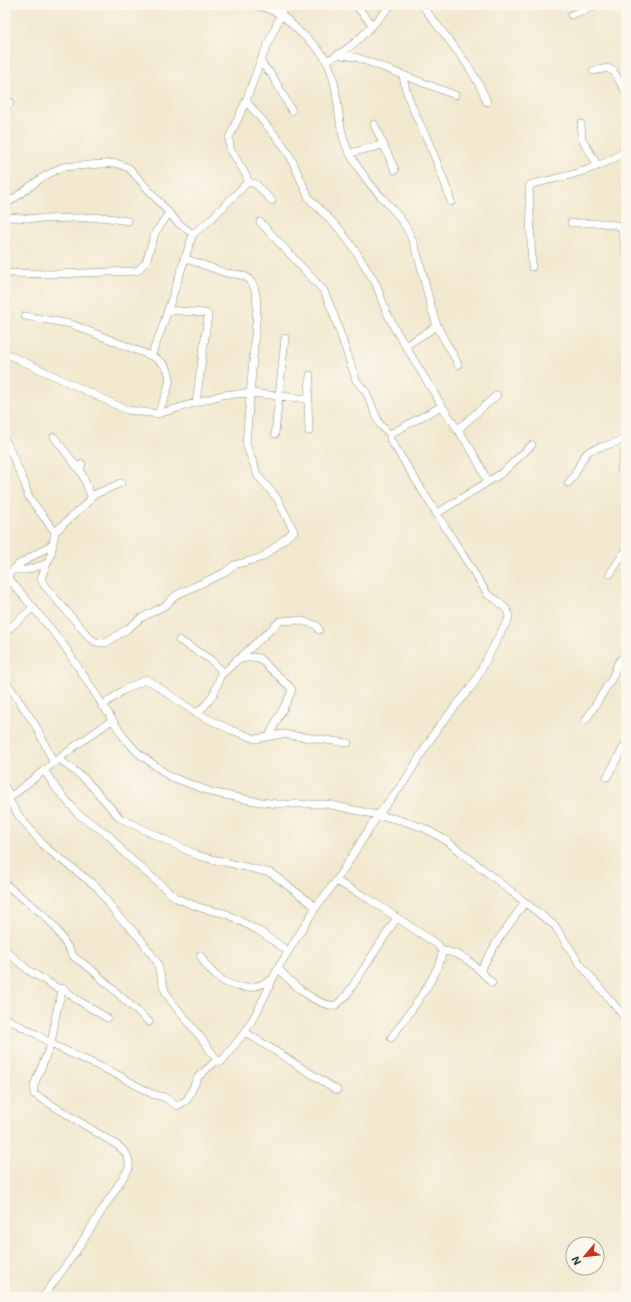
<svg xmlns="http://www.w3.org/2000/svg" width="631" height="1302" font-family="Mali,sans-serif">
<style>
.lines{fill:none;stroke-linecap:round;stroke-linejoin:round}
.minor-casing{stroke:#889282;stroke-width:8}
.minor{stroke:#fff;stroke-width:7}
</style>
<rect width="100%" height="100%" fill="#fbf7ec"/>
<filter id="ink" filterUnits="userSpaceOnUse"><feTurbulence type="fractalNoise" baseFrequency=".025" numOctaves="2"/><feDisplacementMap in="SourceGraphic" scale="8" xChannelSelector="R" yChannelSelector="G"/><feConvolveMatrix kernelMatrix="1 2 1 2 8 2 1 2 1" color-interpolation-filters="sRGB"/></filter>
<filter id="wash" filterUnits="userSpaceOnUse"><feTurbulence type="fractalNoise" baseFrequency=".012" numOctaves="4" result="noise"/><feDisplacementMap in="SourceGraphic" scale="16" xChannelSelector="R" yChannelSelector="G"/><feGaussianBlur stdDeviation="0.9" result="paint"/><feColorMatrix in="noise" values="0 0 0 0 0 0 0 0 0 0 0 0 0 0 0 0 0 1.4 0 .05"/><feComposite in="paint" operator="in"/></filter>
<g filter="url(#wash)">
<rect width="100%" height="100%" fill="#f2e8cf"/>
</g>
<g filter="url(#ink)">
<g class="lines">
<g class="minor-casing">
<path id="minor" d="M255,5C279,11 283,15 300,32C310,41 323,52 328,64C341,92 335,125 349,152C354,162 361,172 367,180C380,198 397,210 407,229C423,259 425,294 437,325C442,339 453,351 458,365
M355,5L373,25
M422,5C445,37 473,65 487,102
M571,15L596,5
M340,55L356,57L455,95
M326,61C353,49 372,26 391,5
M260,62L272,75L292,111
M593,71L608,68L614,72L626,92
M403,75C406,99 418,119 428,141C437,162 445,181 451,202
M5,110L10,102
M374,124L395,170
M581,124L582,139L598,166
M350,153L382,145
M248,182L256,184L272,201
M5,205L43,177L62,167L116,163L129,168L178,223L193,234
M5,217L46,219L102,217L128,221
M260,222L324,291L334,315L356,380L366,392L380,425L390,434
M571,223H603L621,226L626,223
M621,226L626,250
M532,267L529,186L532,184C564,177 598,170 626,151
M5,273L55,274L137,271L146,262L155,233L169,213
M168,310L205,313L208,315L196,403
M25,316L71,324L151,356
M405,346L437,326
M5,353L127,410L158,414C167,390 182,370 151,356L162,328L193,234L208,222L248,182L246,175L230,149L229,138L246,101L260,62L285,5
M442,406C458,431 477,454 487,482
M158,414L222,395L251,393L308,399
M457,430L497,395
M309,431L308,407L310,375
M275,434L285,338
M54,437L81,472
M5,439L25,484L28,496L55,532
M82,464L80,469L91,496L90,500L55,532L51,554L41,578L44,585L89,637L96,642L106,643L127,629L141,618L166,605L176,595L224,573L234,565L263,557L294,531L277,498L258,476L246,444L256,323C257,309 260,283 244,276C239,274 232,274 226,273C212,268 198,263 184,258
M621,469L626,445
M568,483C578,474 579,460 588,452C593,447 615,445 626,438
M91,496L121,483
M436,514L502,473L532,445
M14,570H26L46,564
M5,574L61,641L123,736L137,752L169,776L211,792L254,801L278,804H327L400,820L424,828L447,841L555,926L580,964L626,1019
M610,574L626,550
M7,576L18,565L51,545
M5,632L34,607
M179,640L211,660L221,670C219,687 210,704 196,713
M236,660L253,657L259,658L290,687L292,690C286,706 276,719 270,735
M220,676L280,621L298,620L316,625L319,630
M5,680L36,726L54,763
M102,706L122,691L147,679L196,713L231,730L256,739L282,734L348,743
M586,720L612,678L618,663L626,653
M59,759L85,779L120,818L199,856L271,873L316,907
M44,770L56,788L78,814L110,836L125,854L176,898L201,908L227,914L259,931L288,951
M607,777L626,743
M5,787L11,797
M8,799L19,816L45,847L97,887L117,915L139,937L157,962L165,991L172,1002L205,1043L217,1060L221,1062L245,1032L258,1010L278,968L316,907L336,881L378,815L404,782L437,729L473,685L501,632L508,621L509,615L507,610L497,600L488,595L390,439V434L442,406L395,329L386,311L376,284L357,253L341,231L309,198L291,158L283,145L246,101
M5,801L74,747L112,720
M336,881L366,897L438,945L442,951C443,970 404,1020 391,1038
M5,884L44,915L55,927L74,957L91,969L149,1022
M5,950L28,970L57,988H63L76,999L107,1018
M442,951C462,951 479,969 492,983
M200,955C215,983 242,997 271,980
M278,968C289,981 318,1008 336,1005L346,996L396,919
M480,971L498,940L525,902
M5,1018L38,1035L51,1044L118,1075L152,1094L164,1097L177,1106L187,1100L198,1077L217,1060
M245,1032L337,1090
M43,1297L75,1253L129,1168C130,1157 126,1152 117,1145L34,1094V1085L51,1044L57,1009L63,988"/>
</g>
<use href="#minor" class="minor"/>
</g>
</g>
<rect width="631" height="1302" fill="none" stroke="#fbf7ec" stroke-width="20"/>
<g transform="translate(585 1256) rotate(242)"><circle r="19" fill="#fbf7ec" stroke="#a3ada2"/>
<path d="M0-3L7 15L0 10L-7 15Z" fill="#c8321e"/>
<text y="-6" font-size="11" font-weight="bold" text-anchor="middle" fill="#1f3d34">N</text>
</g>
</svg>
